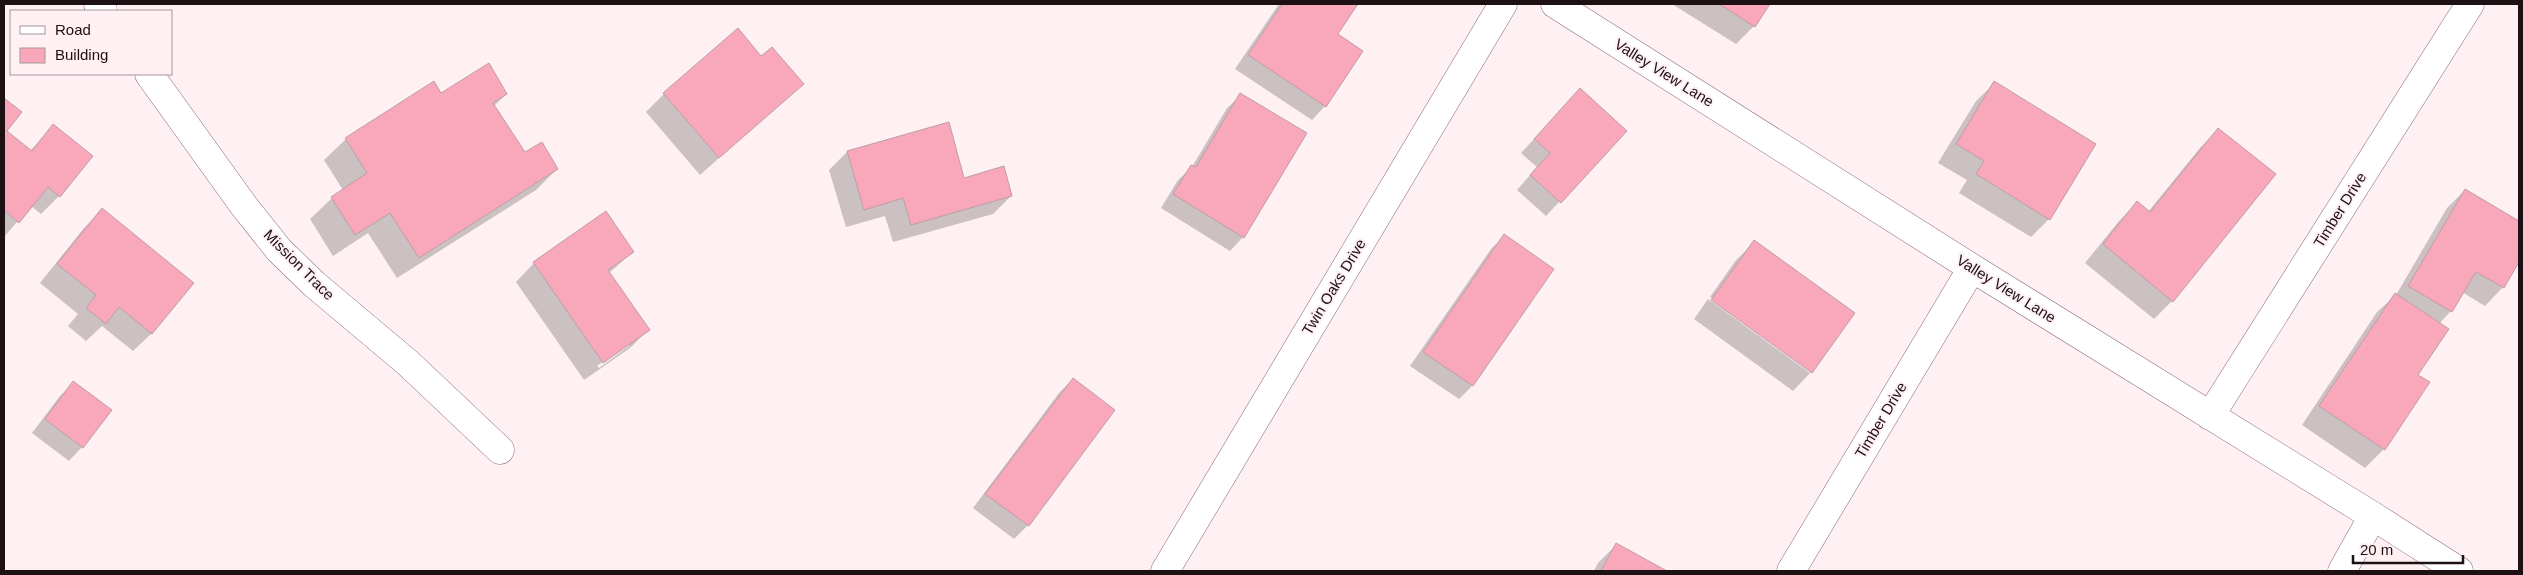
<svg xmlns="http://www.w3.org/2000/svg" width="2523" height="575" font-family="Helvetica,sans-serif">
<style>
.shadow{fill:#0003;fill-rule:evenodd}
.building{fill:#f8a8ba;stroke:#be9ea4}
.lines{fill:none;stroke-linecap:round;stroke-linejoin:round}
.street-casing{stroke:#8a6d73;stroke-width:29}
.street{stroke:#fff;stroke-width:28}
.labels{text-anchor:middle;stroke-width:4;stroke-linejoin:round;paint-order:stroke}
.street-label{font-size:15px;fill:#1d1114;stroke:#fef0f3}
</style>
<rect width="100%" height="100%" fill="#fef0f3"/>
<path class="shadow" d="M1279,4H1356L1336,34L1362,52L1325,106L1312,120L1235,69Z
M1672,4H1768L1754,26L1736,44Z
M761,58L802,84L700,175L646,112L664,94Z
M1995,83L2049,219L2031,237L1959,193L1967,180L1938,163L1976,101Z
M1580,90L1625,131L1546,216L1517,190L1537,167L1521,153Z
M506,94L494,106L525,154L557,169L536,190L397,278L368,233L333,256L310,219L332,198L343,190L324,160L346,139L441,95Z
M1241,95L1243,237L1230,251L1161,208L1178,180L1192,167L1227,108Z
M4,99L21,113L6,131L30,151L53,126L59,196L41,214L31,206L4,237Z
M2219,129L2172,301L2154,319L2085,263L2119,221L2137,203L2148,212L2200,148Z
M847,152L963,179L1011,196L993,214L893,242L885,216L846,227L829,170Z
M2465,190L2519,222V260L2503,287L2485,306L2462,292L2451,311L2439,324L2417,375L2428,383L2384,449L2365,468L2302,425L2377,312L2396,295L2447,208Z
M102,210L152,333L133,351L102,326L86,341L68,326L78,314L40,283L84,228Z
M606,213L633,252L609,273L648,330L630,348L584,380L516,282L534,263ZM629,343V346L599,368L597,366Z
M1505,235L1553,269L1472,386L1459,399L1410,366L1491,249Z
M1755,242L1853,314L1811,372L1793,391L1694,319L1708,299L1810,373V370L1710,297L1736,260Z
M1073,379L1114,411L1028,525L1014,539L973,508L1059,393Z
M73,383L82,447L69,461L32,433L60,396Z
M1616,545L1664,571H1594L1598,563Z"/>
<path class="building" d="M1282,4H1358L1338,34L1363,51L1326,107L1248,55Z
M1719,4H1770L1755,27Z
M738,28L761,56L772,47L804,84L719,158L663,93Z
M489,63L507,94L493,103L525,152L542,142L558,169L419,258L390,213L355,235L331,197L367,173L345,138L434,81L441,93Z
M1994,81L2096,144L2050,220L1976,174L1984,161L1956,144Z
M1580,88L1627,131L1561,203L1530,175L1550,153L1534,139Z
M1240,93L1307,133L1244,238L1173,194L1191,165L1196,167Z
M4,98L22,112L7,131L32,151L53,124L93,156L60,197L48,187L19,223L4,210Z
M949,122L964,178L1004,166L1012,196L911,225L903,198L864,210L847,151Z
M2218,128L2276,174L2173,302L2103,244L2137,201L2150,212Z
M2465,189L2519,221V262L2504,288L2476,272L2452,312L2408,286Z
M102,208L194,283L152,334L119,307L106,324L86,308L96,295L57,264Z
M606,211L634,252L608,270L650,330L603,363L533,262Z
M1504,234L1554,269L1473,386L1423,352Z
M1754,240L1855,313L1812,373L1711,300Z
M2395,293L2449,329L2418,375L2430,382L2385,450L2319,406Z
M1073,378L1115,410L1029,526L985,494Z
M73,381L112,410L83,448L45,419Z
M1616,543L1667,571H1601Z"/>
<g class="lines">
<g class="street-casing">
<path id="street" d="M98,4L103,11
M1555,4L1972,268L2373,516L2459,571
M149,74L244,206L279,250L314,284L408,363L500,450
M2210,416L2470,4
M1165,571L1503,4
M1791,571L1972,268
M2342,571L2373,516"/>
</g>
<use href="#street" class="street"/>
</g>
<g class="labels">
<g class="street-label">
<text transform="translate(1664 73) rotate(32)" y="5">Valley View Lane</text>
<text transform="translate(2340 210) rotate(-58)" y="5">Timber Drive</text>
<text transform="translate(299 265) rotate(45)" y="5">Mission Trace</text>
<text transform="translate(1334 287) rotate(-59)" y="5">Twin Oaks Drive</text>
<text transform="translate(2006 289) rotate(32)" y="5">Valley View Lane</text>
<text transform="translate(1881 420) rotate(-59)" y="5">Timber Drive</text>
</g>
</g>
<rect width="2523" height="575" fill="none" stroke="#1d1114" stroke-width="10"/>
<rect x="10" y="10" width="162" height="65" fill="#fef0f3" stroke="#a4979a"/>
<rect x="20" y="26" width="25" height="8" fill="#ffffff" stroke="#a4979a"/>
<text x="55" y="35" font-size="15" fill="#1d1114">Road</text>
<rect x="20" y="48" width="25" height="15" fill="#f8a8ba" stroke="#a4979a"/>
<text x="55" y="60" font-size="15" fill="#1d1114">Building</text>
<path d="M2353 555v8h110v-8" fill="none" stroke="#1d1114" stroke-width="2.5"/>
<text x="2360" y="555" font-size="15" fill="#1d1114" stroke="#fef0f3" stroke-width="4" paint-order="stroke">20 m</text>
</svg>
